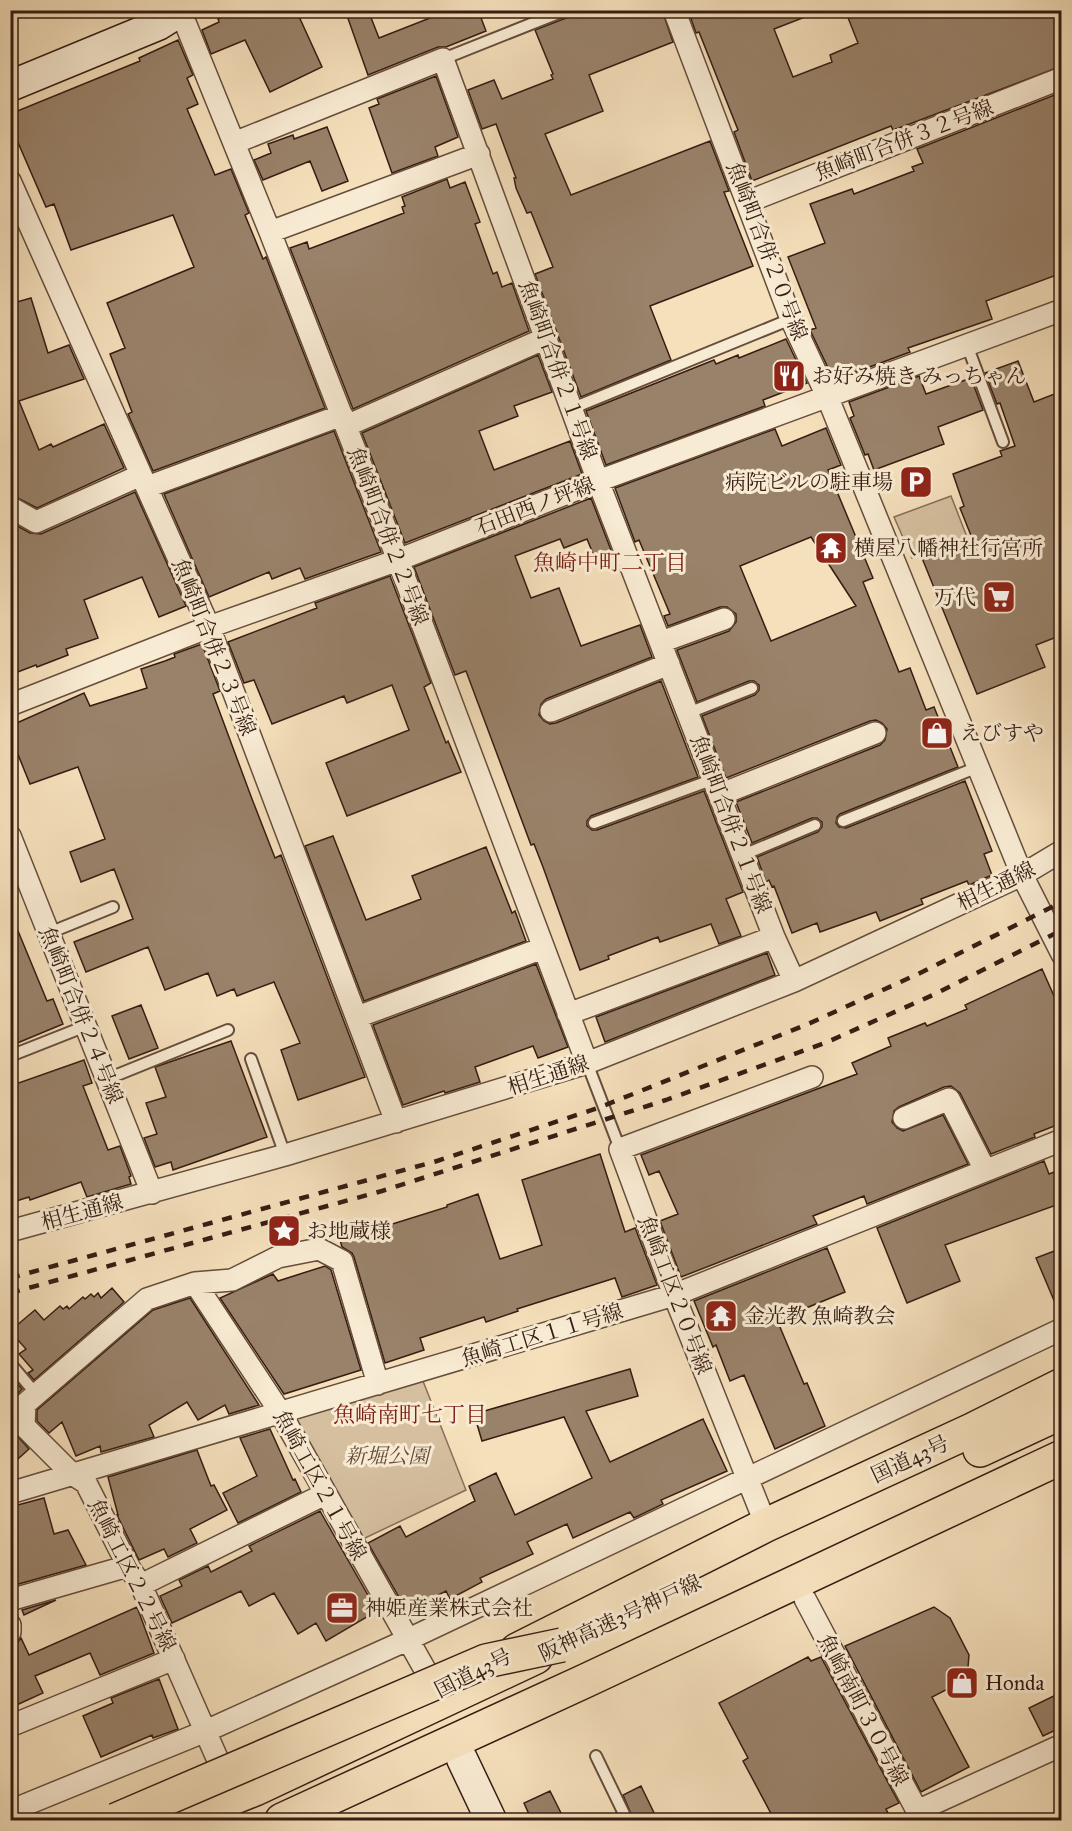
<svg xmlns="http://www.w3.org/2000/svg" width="1072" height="1831" font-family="'IM FELL Great Primer','Noto Serif JP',serif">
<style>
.green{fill:#d5bf9f;stroke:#866e58;stroke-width:1.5}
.building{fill:#99826a;stroke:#361c12;stroke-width:1.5;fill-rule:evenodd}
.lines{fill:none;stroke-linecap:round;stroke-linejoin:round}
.lane-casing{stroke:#664d3c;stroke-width:14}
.street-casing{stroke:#664d3c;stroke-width:24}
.secondary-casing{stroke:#361c12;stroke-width:33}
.highway-casing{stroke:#361c12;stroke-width:36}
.lane{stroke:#f8ebd3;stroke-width:10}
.street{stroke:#f8ebd3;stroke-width:21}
.secondary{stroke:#f8ebd3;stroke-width:30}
.highway{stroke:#f5e0bc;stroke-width:33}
.rail{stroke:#361c12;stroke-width:4.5;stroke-dasharray:10 10;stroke-linecap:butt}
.highway-bridge-casing{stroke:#361c12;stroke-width:36;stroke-linecap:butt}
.highway-bridge{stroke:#f5e0bc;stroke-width:33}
.labels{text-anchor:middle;stroke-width:6;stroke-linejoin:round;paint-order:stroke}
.street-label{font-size:21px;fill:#361c12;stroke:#f8ebd3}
.poi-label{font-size:21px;fill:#361c12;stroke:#f8ebd3;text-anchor:start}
.park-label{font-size:21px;font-style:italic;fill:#664d3c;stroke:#f8ebd3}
.neighbourhood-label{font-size:22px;fill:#7a1f14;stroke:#f8ebd3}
</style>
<rect width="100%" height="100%" fill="#f5e0bc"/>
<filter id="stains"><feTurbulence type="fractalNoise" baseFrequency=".00333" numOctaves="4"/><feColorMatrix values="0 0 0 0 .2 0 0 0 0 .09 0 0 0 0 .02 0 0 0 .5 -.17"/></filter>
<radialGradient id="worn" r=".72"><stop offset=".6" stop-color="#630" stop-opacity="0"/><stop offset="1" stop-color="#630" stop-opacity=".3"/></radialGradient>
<path class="green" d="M951,496L967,537L912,558L894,517Z
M423,1381L466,1490L363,1539L294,1417Z"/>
<path class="building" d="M239,10H296L322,67L270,92L245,40L211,54L202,30L219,22L218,19Z
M345,10H368L379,38L430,18L427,10H478L486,31L446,47H438L368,75Z
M573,10H662L673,42L589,75L603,111L545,134L571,195L710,141L729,191L724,192L753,266L650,306L671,360L581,397L535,274L553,267L531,212L527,213L516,188L514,178H516L496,124L482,129L468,90L494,80L502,99L553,79L551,75L553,74L535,30L569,17Z
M688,10H818V12L774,29L793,77L832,62L830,55L858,43L845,10H1062V66L907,125L893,130L891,126L752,181L734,132L738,130L699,32L696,33Z
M178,40L193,75L187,78L198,104L187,109L215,175L231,169L249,213L245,215L263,259L266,257L325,408L153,471L128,414L132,412L110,354L125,348L107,303L194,267L173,215L71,250L54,204L46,207L10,124V114L140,61L139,58Z
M436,76L458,137L435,147L438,156L392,173L369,108L379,104L377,99Z
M1062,92V273L986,301L992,319L908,348L910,352L840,378L837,371L831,374L810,330L816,328L788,257L825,243L810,204L852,189L854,194L914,171L912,167L923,163L917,149Z
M327,127L348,181L322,191L310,161L263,180L254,160L271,153L268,144L293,135L294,139Z
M447,179L450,188L465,182L480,222L475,224L493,274L497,272L502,287L512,283L529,331L353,409L290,248L307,242L309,249L404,213L402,207L405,206L402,197Z
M31,298L48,353L69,345L84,379L19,401L39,450L51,444L53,447L104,424L124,468L37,508L10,494V304Z
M786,339L807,383L763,400L765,406L606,465L586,411L714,360L716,364L738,355L739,358Z
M538,355L552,392L514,406L518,416L479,431L494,470L570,441L582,474L405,543L362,433Z
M1018,361L1034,402L1062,391V635L1036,645L1045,667L977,694L922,558L972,538L960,508L964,506L953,474L1002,456L1000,451L1015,446L1000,403L997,404L985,373Z
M919,376L926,394L971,378L983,410L938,427L944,444L874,470L868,454L865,455L850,418L854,416L849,402Z
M826,428L841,465L828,470L873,578L863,582L899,672L910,668L926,710L934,707L958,767L840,814L837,817L836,823L839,827L846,828L965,781L992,851L984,854L992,875L969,885L967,881L921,899L923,904L880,921L876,912L820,932L817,923L792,933L774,886L772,887L769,880L766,882L757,857L818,832L822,827V822L817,818H812L752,843L736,802L880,745L885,740L887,729L882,723L876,720L870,721L726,778L702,716L755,695L759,690V685L754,681H749L697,702L677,650L729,631L736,622V614L727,607H720L668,626L664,616L670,614L639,540L635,542L615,488L775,429L782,446ZM811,537L856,606L771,641L740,566Z
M334,431L381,552L305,579L300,568L272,579L269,572L209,597L164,494Z
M135,492L186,606L159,617L142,577L84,600L98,638L66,649L68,655L37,667L36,665L10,675V522L30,533L41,534Z
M591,498L611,550L594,556L587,539L564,548L560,539L515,556L531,598L559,588L581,646L640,625L652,657L546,699L541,704L539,715L544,721L550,724L556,723L661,681L698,777L591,816L587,821V826L592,830H597L704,791L743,892L726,899L741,936L719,944L711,924L660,942L658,937L608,956L609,959L580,970L543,867L534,844L531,845L466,671L455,675L414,567Z
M390,576L431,683L424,687L446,743L448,741L461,772L347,816L326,763L409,730L392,685L347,703L344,696L272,724L254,680L244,683L228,642L317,608L315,603Z
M202,644L220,691L213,694L252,799L275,858L281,855L365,1077L298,1100L281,1050L300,1043L274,982L237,996L234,989L217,996L208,973L165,990L148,947L86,972L74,942L133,919L114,869L81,882L70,852L105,839L78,767L30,784L10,735V726L84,693L90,706L147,688L141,669L165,661L175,657L174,654Z
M333,836L366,920L421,899L412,876L486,847L512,913L515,911L526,941L364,1001L305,846Z
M11,914L47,1001L53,999L63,1024L10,1046Z
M767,953L775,975L605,1042L596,1017Z
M536,964L568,1047L538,1058L533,1046L475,1067L480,1082L445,1093L444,1091L403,1105L373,1025Z
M1042,969L1062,1014V1123L1034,1134L1035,1137L991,1154L960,1093L951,1086L944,1087L899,1107L894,1111L892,1122L897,1128L903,1131L943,1115L968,1164L867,1204L864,1196L813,1216L817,1224L681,1277L660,1221L678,1214L659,1171L649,1175L641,1155L857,1074L852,1063L891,1046L888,1038L925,1023L927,1026L967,1009L965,1005Z
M141,1005L158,1048L129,1059L112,1016Z
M231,1041L267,1137L173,1170L171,1162L155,1167L144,1138L157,1134L146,1103L166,1097L155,1067Z
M84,1060L92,1083L83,1086L108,1150L120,1146L131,1176L129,1177L131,1184L87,1197L81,1182L30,1200L29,1197L10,1203V1086Z
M600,1154L625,1232L635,1228L636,1230L657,1285L622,1297L615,1278L517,1309L518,1311L486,1322L484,1317L420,1338L424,1350L385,1363L354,1257L352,1253L342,1247L338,1233L368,1223L370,1231L447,1207V1205L478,1194L500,1259L542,1245L522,1180Z
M1044,1161L1049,1174L1062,1169V1203L945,1245L960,1281L907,1303L877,1228Z
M827,1248L845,1292L777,1320L804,1384L807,1383L825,1426L775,1449L744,1375L730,1381L716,1345L713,1347L694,1301Z
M1062,1248V1316L1061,1317L1036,1258Z
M325,1266L331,1270L361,1370L284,1394L220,1298L273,1274L278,1281Z
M112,1288L124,1302L34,1380L28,1373L33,1370L19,1354L26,1349L10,1331L35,1310L44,1320L60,1306L63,1309L67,1306L69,1309L83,1297L85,1299L91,1294L94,1297L98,1293L101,1298Z
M190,1298L259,1405L229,1414L225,1405L198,1420L187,1402L149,1425L154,1437L101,1452L100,1446L76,1456L62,1422L49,1433L37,1421V1410L153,1310Z
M630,1369L638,1396L586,1411L610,1462L703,1419L727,1471L661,1500L663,1504L634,1518L630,1512L573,1538L567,1524L527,1542L533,1554L480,1578L482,1582L450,1599L446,1591L407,1611L368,1543L400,1526L406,1537L475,1501L469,1486L496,1473L515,1515L592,1478L564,1417L482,1441L474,1414Z
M14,1380L22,1389L14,1398L12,1403V1430L29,1449L10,1466V1382Z
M270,1429L293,1480L295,1479L301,1492L238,1523L223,1493L257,1476L240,1438Z
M197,1450L211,1486L214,1485L227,1510L190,1529L197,1543L168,1557L164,1549L139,1560L117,1515H118L108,1477Z
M44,1498L54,1534L68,1530L86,1565L15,1585L10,1570V1507Z
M320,1511L377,1611L326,1641L316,1623L298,1634L274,1593L249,1606L241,1591L172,1623L160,1596L182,1586L179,1580L208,1566L211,1572L252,1551L249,1546Z
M56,1600L24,1615L22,1610Z
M137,1607L154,1653L100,1675L90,1653L35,1676L43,1693L10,1708V1645L17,1643L21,1638L29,1655Z
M934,1607L950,1618L969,1655L967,1679L932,1697L969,1767L921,1792L845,1646Z
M808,1657L811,1661L821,1657L899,1803L886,1809L892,1821H775L743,1761L748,1758L719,1703Z
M159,1679L178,1729L153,1738L152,1735L101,1757L83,1716L113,1703L111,1698Z
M1062,1692V1727L1043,1736L1029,1708Z
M641,1786L658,1821H634L623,1795Z
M550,1791L565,1821H532L524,1803Z"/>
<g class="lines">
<g class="lane-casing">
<path id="lane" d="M443,59L566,10
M967,345L1003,442
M573,408L791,319
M688,713L752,688
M843,821L978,767
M594,823L714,779
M743,855L815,825
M49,933L113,907
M10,1056L86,1026
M251,1059L285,1155
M587,1063L620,1149
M107,1079L228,1030
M10,1363L36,1394
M596,1756L627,1820"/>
</g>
<g class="street-casing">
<path id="street" d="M180,10L270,232L398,560L587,1063
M674,10L791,319L827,396L1022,875L1062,954
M234,143L443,59L598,481L774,937L794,981
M10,181L209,627L396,1122
M747,202L1062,78
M270,232L479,154
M346,426L546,338
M147,487L342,415
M10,507L36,522L141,475
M661,642L724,619
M10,705L209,627L398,560L598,481L1062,310
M551,711L669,664
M719,795L875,733
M10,836L152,1193
M568,1014L774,937
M357,1017L543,948
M904,1118L949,1099L985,1170
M10,1231L285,1155L587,1063L794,981L1022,875L1062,851
M195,1283L280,1412L437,1691
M10,1493L674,1295L1062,1140
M766,1525L674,1295L620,1149L812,1077
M141,1585L325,1494
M805,1599L922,1820
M10,1600L128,1566
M10,1625V1632
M10,1726L174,1659
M228,1783L141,1585L128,1566L86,1483L72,1474L24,1426L25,1404L147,1299L195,1283L232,1280L278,1257L319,1249L342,1261L378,1384
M10,1811L206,1731L407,1640L1062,1329
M917,1811L1062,1745"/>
</g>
<g class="secondary-casing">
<path id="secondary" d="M10,86L158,25L182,10
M462,1759L491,1820"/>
</g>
<g class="highway-casing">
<path id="highway" d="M980,1450L1062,1412
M517,1650L766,1525L972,1430L1062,1385
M177,1820L255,1789L536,1657
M282,1820L585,1681L1062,1457"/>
</g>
<use href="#lane" class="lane"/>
<use href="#street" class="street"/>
<use href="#secondary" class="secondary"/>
<use href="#highway" class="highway"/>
<path class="rail" d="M10,1278L437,1161L598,1108L808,1024L918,974L1062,902
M10,1293L382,1191L666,1100L825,1043L933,995L1062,930"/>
<g class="highway-bridge-casing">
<path id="highway-bridge" d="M116,1820L486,1661L562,1645"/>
</g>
<use href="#highway-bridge" class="highway-bridge"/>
</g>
<defs>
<g id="restaurant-square" transform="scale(1.725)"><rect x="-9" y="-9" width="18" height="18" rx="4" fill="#8f2418" stroke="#f8ebd3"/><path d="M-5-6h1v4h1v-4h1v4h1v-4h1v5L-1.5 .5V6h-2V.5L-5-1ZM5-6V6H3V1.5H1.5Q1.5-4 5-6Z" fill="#fff"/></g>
<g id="parking-square" transform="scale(1.725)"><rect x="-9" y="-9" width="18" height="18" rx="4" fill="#8f2418" stroke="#f8ebd3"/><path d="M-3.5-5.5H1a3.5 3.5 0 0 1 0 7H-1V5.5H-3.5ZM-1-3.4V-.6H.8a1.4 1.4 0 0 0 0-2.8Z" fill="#fff"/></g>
<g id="temple-square" transform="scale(1.725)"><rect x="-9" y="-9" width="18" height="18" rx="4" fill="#8f2418" stroke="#f8ebd3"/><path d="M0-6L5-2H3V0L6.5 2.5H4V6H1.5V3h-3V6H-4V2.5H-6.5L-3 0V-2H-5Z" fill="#fff"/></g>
<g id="supermarket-square" transform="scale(1.725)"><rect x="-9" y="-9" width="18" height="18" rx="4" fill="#8f2418" stroke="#f8ebd3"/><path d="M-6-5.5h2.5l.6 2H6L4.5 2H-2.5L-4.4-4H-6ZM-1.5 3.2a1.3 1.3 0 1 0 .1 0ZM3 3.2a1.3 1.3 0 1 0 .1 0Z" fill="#fff"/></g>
<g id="shop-square" transform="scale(1.725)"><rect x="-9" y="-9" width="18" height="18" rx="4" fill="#8f2418" stroke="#f8ebd3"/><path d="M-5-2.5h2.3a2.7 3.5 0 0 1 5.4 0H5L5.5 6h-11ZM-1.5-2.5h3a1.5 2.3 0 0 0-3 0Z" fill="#fff"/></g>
<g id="sight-square" transform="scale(1.725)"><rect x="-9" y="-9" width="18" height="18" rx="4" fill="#8f2418" stroke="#f8ebd3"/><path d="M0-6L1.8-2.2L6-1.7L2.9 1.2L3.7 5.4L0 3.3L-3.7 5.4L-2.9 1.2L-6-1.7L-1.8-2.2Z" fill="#fff"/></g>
<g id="office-square" transform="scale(1.725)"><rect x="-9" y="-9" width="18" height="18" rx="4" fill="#8f2418" stroke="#f8ebd3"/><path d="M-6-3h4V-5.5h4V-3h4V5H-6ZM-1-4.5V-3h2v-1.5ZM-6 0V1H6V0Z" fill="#fff"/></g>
</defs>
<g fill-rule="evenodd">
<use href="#restaurant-square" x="789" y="376"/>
<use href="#parking-square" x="916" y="482"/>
<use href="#temple-square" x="831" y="548"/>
<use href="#supermarket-square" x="999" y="597"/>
<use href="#shop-square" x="937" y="733"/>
<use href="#sight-square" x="284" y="1231"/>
<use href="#temple-square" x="721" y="1316"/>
<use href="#office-square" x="342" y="1608"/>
<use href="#shop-square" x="962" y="1683"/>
</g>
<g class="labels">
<g class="street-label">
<text transform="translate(904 140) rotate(-21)" y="7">魚崎町合併３２号線</text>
<text transform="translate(767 251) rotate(69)" y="7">魚崎町合併２０号線</text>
<text transform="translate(558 370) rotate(70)" y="7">魚崎町合併２１号線</text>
<text transform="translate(535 506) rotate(-21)" y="7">石田西ノ坪線</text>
<text transform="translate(388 536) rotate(69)" y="7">魚崎町合併２２号線</text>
<text transform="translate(214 647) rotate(68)" y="7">魚崎町合併２３号線</text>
<text transform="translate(731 824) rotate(69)" y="7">魚崎町合併２１号線</text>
<text transform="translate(996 886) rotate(-26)" y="7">相生通線</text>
<text transform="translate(81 1015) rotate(68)" y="7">魚崎町合併２４号線</text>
<text transform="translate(548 1075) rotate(-18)" y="7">相生通線</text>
<text transform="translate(82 1212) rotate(-15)" y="7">相生通線</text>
<text transform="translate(675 1295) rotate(69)" y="7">魚崎工区２０号線</text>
<text transform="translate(542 1335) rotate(-17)" y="7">魚崎工区１１号線</text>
<text transform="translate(910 1459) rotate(-25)" y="7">国道43号</text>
<text transform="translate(320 1485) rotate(61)" y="7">魚崎工区２１号線</text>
<text transform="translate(132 1575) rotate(63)" y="7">魚崎工区２２号線</text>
<text transform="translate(620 1618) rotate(-25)" y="7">阪神高速3号神戸線</text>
<text transform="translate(473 1673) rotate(-27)" y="7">国道43号</text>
<text transform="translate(863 1710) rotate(62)" y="7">魚崎南町３０号線</text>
</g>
<g class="poi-label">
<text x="812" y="383">お好み焼き みっちゃん</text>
<text x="893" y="489" text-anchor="end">病院ビルの駐車場</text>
<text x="854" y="555">横屋八幡神社行宮所</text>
<text x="976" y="604" text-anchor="end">万代</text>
<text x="960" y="740">えびすや</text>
<text x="307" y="1238">お地蔵様</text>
<text x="744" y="1323">金光教 魚崎教会</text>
<text x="365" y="1615">神姫産業株式会社</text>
<text x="985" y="1690">Honda</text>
</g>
<g class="park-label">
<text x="387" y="1463">新堀公園</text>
</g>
<g class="neighbourhood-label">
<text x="610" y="570">魚崎中町二丁目</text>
<text x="410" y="1422">魚崎南町七丁目</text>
</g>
</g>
<rect width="1072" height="1831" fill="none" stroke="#f5e0bc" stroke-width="36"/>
<rect x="12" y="12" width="1048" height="1807" fill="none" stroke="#361c12" stroke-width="3"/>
<rect x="18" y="18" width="1036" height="1795" fill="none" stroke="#361c12" stroke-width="1.5"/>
<rect width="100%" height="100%" filter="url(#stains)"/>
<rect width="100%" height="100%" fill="url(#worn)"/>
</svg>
